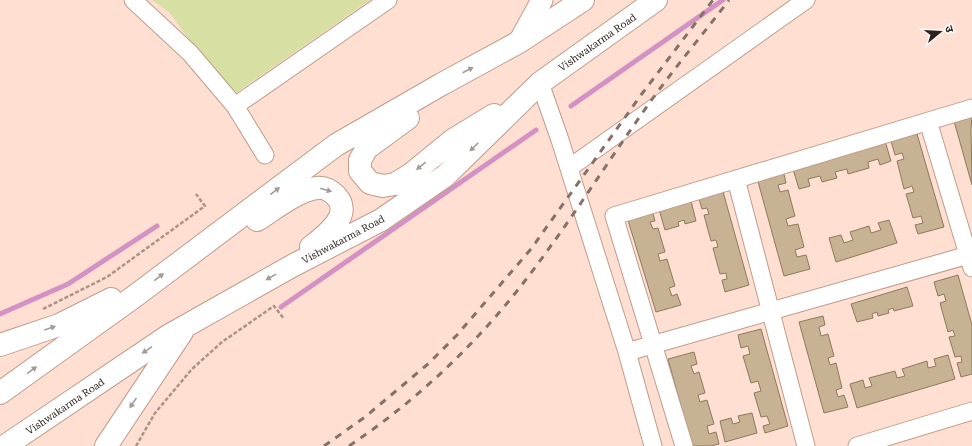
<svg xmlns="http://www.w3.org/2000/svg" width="972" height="446" font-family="'Roboto Serif','Noto Sans Devanagari',serif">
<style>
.green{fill:#d8dfa2}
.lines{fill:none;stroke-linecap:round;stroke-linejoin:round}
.stream{stroke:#d392c3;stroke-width:5}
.building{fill:#c7b394;stroke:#8c7a5c}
.minor-casing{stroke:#bf9c8c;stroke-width:19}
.tertiary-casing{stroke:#bf9c8c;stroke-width:23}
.secondary-casing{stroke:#bf9c8c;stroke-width:24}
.path{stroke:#ab9389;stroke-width:2.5;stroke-dasharray:4 2;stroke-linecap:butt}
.minor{stroke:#fff;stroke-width:17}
.tertiary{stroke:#fff;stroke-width:21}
.secondary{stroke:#fff;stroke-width:22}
.rail{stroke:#867168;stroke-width:3;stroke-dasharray:7 7;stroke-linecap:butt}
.oneway{fill:#a19b98}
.labels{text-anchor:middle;stroke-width:3.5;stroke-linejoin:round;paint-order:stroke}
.street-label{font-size:10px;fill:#2e211b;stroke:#fff}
</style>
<rect width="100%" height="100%" fill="#fedfd2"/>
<path class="green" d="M152,0H370L230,97L170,13Z"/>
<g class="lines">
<path class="stream" d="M571,106L723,0
M281,307L536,130
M0,314L68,284L157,226"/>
</g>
<path class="building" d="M972,116L971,129L972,185L954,121Z
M917,134L944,227L918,234L915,225L923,223L921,216L913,218L906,194L914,192L912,186L904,189L897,161L904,159L902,153L895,155L891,141Z
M885,141L891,161L880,165L878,159L868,162L869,168L848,174L847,169L835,172L837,178L822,182L820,176L808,179L810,186L799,189L793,169Z
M783,170L786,183L778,185L780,192L788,190L795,216L786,219L788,226L798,224L804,247L795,250L797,257L806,255L810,269L784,276L757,178Z
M722,188L749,285L725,292L722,280L727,279L726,273L720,274L713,248L718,247L716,240L711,241L704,215L709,214L707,208L702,209L698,195Z
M690,197L696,221L685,224L684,220L678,222L679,226L665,230L658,206Z
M652,210L655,221L650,222L653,229L658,228L665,252L658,254L660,261L667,259L675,286L669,288L672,296L677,294L681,305L656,312L627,217Z
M889,220L897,243L836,262L829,238L841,235L844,243L853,240L850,232L869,226L871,233L881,230L878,223Z
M958,275L972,325V374L961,377L957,363L962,362L961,356L955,357L949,337L955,336L953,330L948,332L940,303L946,301L944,294L938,296L934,282Z
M907,287L913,306L894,311L893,308L888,310L889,313L878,316L877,312L872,314L873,318L857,322L851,304Z
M823,316L825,325L819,327L821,336L828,334L834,356L828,358L830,365L836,363L842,388L836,390L838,397L844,395L848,407L824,413L799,322Z
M761,329L788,426L765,433L763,426L770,424L767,416L761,417L754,393L761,391L758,381L751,383L743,356L750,354L748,346L741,348L738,335Z
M694,352L697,364L691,366L694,374L699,372L705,393L698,395L700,402L707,400L714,424L707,426L709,434L716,432L719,444L711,446H692L668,359Z
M948,355L955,379L857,408L850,384L863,380L865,388L872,386L869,378L895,371L897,378L905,376L902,369L927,361L928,368L936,366L934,359Z
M752,413L757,433L725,442L720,421L731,418L733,424L740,422L738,416Z"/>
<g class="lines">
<g class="minor-casing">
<path id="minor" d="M133,0L190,53L235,106L265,155
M540,83L560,140L627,352L653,446
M235,106L388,0
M928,121L972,268
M569,168L806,0
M736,179L806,446
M627,352L972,254
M684,446L614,216L972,108
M857,446L972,411"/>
</g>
<g class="tertiary-casing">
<path id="tertiary" d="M519,42L542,0"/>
</g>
<g class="secondary-casing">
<path id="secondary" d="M408,118L367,148L360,160V171L370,183L383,186L395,184L410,175L453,140L494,115
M257,220C273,210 298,190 317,188C324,187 331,191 336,196C354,215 325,236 311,247
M0,345L59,325L111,299
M0,393L135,296L336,145L442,84L519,42L583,0
M5,446L168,336L292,266L381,220L445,176L540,83L656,0
M106,446L182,332"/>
</g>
<path class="path" d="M43,309L107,277L205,206L196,194
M136,446L155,413L192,369L222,342L274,306L284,319"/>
<use href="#minor" class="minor"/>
<use href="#tertiary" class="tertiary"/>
<use href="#secondary" class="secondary"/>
<path class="rail" d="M324,446L365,417L428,364L457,335L531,249L641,95L713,0
M349,446C413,403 469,351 517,291C566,229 607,162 653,98C677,65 704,33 729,0"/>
</g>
<defs><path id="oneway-solid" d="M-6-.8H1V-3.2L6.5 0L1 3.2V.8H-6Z"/></defs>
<g class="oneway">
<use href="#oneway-solid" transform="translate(468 70) rotate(-28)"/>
<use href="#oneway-solid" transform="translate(474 147) rotate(135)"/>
<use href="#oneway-solid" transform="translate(421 166) rotate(141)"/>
<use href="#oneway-solid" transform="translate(326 190) rotate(16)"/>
<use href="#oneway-solid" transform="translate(275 191) rotate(-37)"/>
<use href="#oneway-solid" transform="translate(159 277) rotate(-37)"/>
<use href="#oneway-solid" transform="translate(271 277) rotate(151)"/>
<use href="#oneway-solid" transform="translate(50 328) rotate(-19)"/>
<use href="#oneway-solid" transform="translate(147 350) rotate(146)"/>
<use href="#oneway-solid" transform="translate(32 370) rotate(-36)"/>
<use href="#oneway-solid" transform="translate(133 403) rotate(124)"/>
</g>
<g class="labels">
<g class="street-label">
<text transform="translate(597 42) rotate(-35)" y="4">Vishwakarma Road</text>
<text transform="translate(343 239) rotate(-28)" y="4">Vishwakarma Road</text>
<text transform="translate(65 406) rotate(-34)" y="4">Vishwakarma Road</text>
</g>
</g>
<g transform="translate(940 32) rotate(72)" stroke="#ffffff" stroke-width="3" paint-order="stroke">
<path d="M0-3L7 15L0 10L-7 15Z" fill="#2e211b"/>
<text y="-6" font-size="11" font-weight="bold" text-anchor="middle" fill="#2e211b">उ</text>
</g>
</svg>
